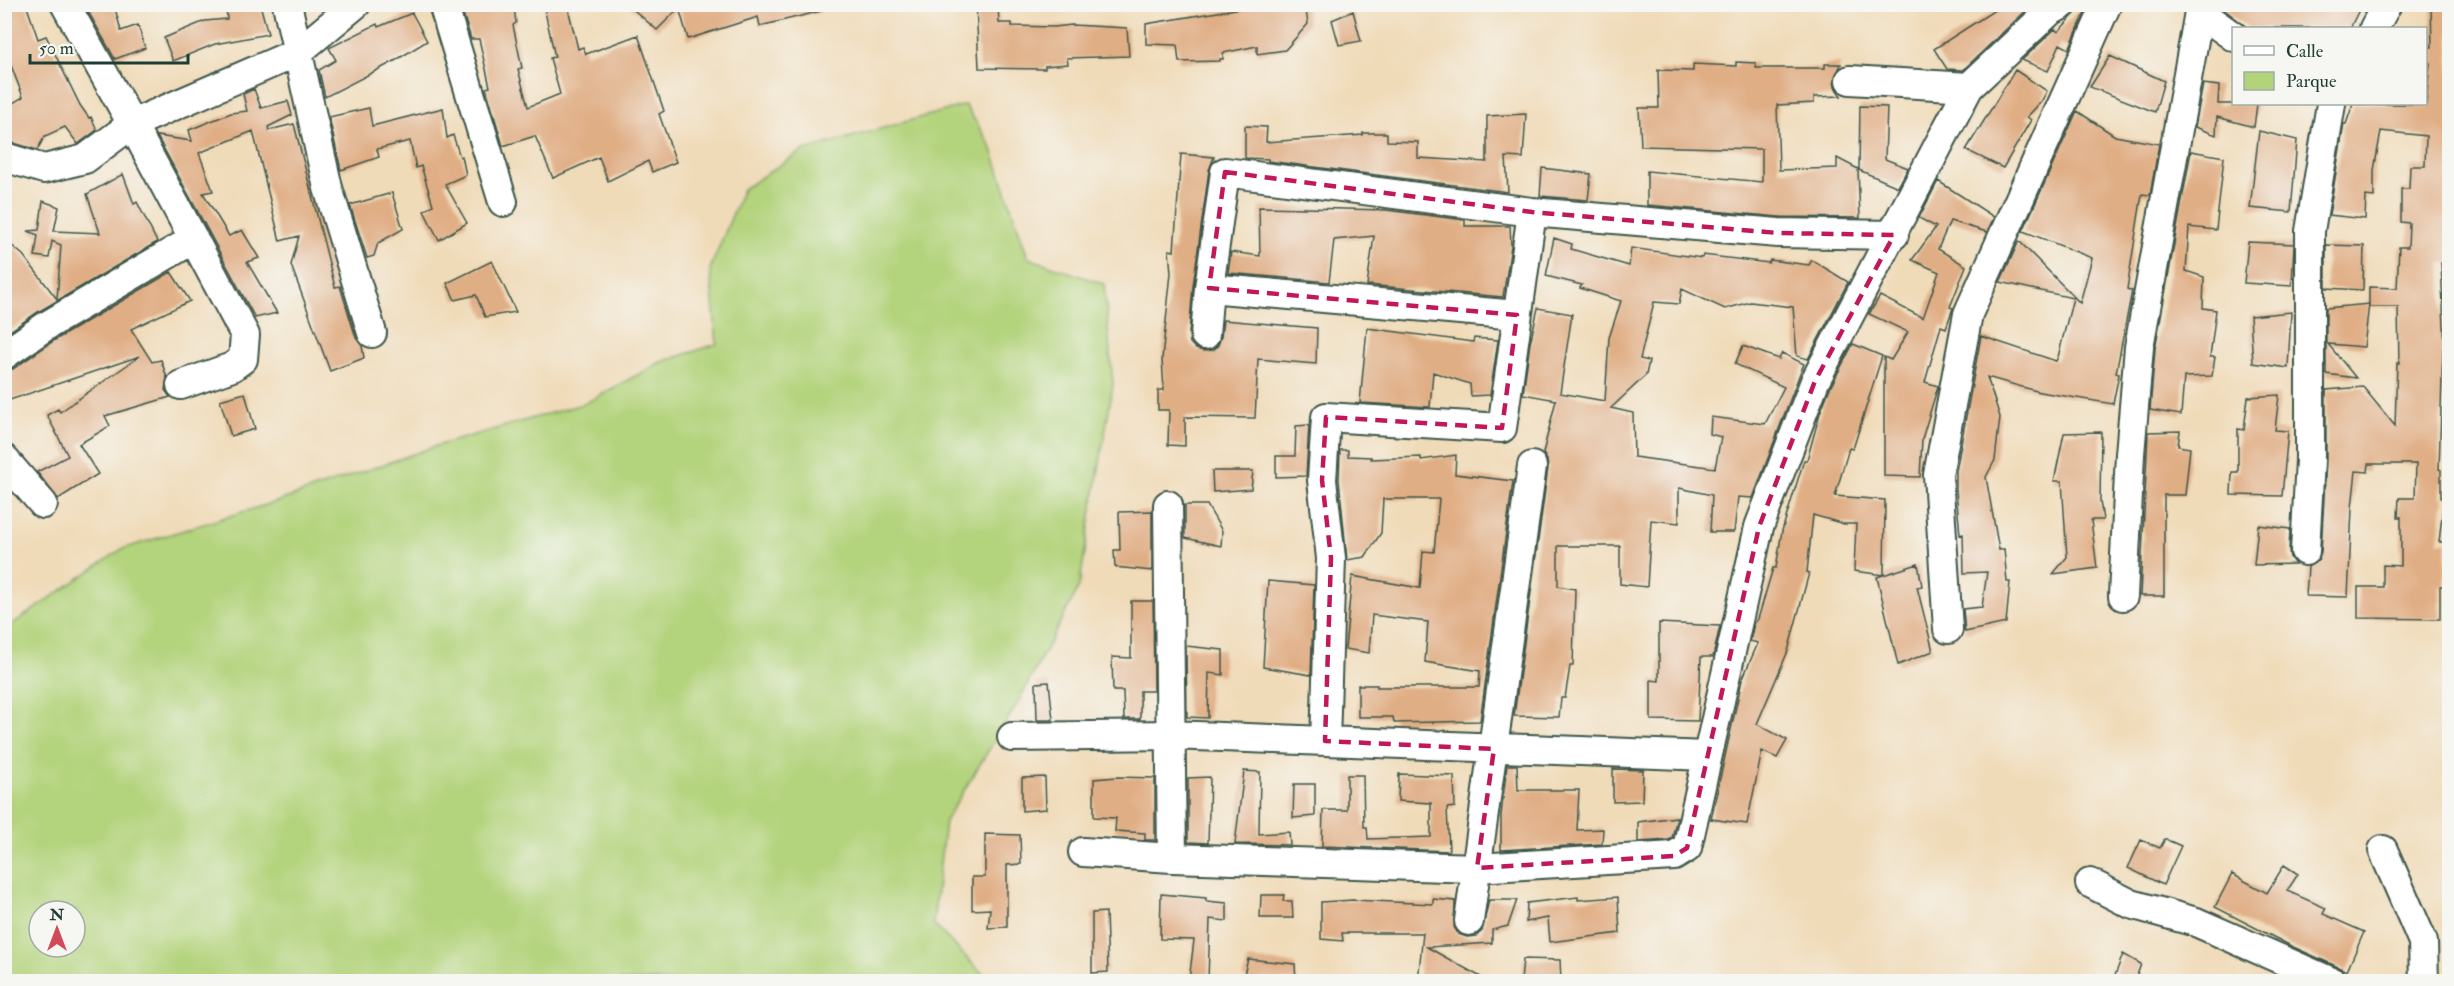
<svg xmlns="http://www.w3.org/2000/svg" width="2454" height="986" font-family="'IM FELL Double Pica',serif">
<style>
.green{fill:#b3d37b;stroke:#698858;stroke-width:1.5;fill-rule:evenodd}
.building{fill:#e0ae85}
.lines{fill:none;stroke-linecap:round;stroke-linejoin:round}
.minor-casing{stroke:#3e5548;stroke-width:32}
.minor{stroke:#fff;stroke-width:28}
.marked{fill:none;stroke:#c2185b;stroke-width:4.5;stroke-dasharray:12 8;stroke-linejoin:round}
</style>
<rect width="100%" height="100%" fill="#f6f6f2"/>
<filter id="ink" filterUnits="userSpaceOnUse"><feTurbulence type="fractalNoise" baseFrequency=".0167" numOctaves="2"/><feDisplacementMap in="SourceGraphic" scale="12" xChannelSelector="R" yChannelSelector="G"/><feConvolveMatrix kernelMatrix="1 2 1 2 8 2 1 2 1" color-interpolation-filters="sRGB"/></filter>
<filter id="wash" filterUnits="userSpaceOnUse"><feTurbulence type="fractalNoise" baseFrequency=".008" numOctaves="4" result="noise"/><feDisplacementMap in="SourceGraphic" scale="24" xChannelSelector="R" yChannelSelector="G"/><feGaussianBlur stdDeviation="1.35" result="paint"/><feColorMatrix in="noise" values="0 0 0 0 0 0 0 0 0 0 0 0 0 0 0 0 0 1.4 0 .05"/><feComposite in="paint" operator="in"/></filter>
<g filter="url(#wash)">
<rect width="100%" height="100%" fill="#f0dbb9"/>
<path class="green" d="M965,105L991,146L1028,258L1104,284L1113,385L1079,587L1016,706L945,821L933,924L990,981H5L4,630L122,549L279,501L436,446L586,403L661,362L717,344L710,269L743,189L802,151ZM39,911H75V947H39Z"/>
<g id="blocks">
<path class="building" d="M4,4H26L38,39L46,36L80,105L89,118L91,117L97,130L78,144L65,127L45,136L37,150L4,140V113L8,106L23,97L4,47Z
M84,4H114L121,31L138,25L145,48L115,59Z
M226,4H260L268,34L215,44L173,61L164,38L205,21L227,19Z
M554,4H567L578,49L583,47L586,54L638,35L664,111L659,114L676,162L652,172L648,161L608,181L599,157L553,178L535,136L503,146L486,88L490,87L479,39H471L462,10L514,7L516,23L513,25L522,68L518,69L528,107L560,94L550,58L555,57L544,7Z
M627,4H822V11L760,26L758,17L688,39L679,8L657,30Z
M976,4H998L999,23H1012V26L1054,27L1072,25L1127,28L1129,56L1067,58L1068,64L1045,66V69L979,68Z
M1266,4H1305L1308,24L1285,50L1257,54V46L1223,53V59H1220V61L1179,62L1177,45L1146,44V24Z
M2004,4H2033L1963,70L1947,69L1934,49Z
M2084,4H2089L2069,49L2060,44L2048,71L2022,60L2055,29L2058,32Z
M2217,4H2362L2350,28H2248Z
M2431,4H2450V263H2441L2445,348H2443L2439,469L2441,470V498H2444L2439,542H2447L2445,586H2440V619L2358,618V587H2383V565L2401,566V517H2398L2399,498H2415L2416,464H2369L2368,472L2356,471L2352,508L2348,597L2306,596L2308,567L2318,560L2321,552L2326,461V390L2363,387L2395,426L2397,363H2399L2398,307H2369V287L2397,288L2399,247H2408L2409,223L2401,222V189H2409L2410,166H2425L2426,136L2381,131L2374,170V197L2366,196L2365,219L2329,215L2344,124H2346L2353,104H2426L2430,63H2426V47H2432Z
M1353,11L1361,41L1339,45L1332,20Z
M412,13L427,41L393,62L325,97L319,70L336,60L329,48L377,24L378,27Z
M2110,56L2164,81L2155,112L2090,87Z
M1736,62L1756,63V68H1825V64H1841L1834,80L1835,87L1841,96L1814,97V103L1777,105L1779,170L1837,168V158L1858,169L1860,218L1779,217L1647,205V171L1762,182V149L1641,146L1639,108H1659L1658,70L1693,71V64L1736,66Z
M2015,70L2047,91L2041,102L2027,117L2031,120L2003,168L1966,150Z
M2203,84L2219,86L2218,104H2257L2254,127L2217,117L2216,135L2195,127Z
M254,89L261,108L288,101L292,115L268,127L269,130L294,124L335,287L340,286L356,338L362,346L364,358L330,371L291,265L299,236L280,241L253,131L199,153L213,191L203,193L229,236L242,230L259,258L247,262L277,313L255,318L157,136L192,141L189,130L231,113L247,111L243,94Z
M1860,106L1887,107L1885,159L1908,168L1898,187L1859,170Z
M369,108L372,126L443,108L447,138L453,135L460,157L462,156L466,175L445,184L467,223L439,240L424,211L433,205L421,166L416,168L410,141L377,149L379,157L341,170L329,117Z
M2077,111L2115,136L2159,144L2150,195L2142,194L2127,289L2132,291L2116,373L2119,374L2113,404L2040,392L1987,377L2000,417L1995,460L1986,477L1999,550L2004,549L2007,582H2010L2006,623L1965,632L1963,609L1982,607L1987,572L1964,573L1963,534L1960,535L1956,490V471L1981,336L2056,361L2058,357L2073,298L2000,282L2019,241L2080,303L2092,258L2023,231Z
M1526,114L1523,158L1506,157L1508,192L1268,161V159L1245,158V126L1267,127L1266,142L1363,135V133H1387V141L1418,142V158L1487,162V116Z
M2259,131L2297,140L2291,212L2250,208Z
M2191,151L2224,157L2216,230L2189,227L2186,271L2204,277L2203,308L2216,310L2210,357H2215L2212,376L2184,377L2181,415L2150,410L2155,349Z
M1181,154L1214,157L1209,170L1193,286L1189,334L1190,343L1196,349L1203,351L1213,350L1218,345L1221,337L1223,320L1317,328L1316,364L1258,359L1255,418L1185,417V446L1168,445L1169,410H1158V390H1164L1162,359L1171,273L1169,250L1174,251Z
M1542,168L1591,174L1588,200L1540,196Z
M123,174L134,204L137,202L157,242L38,312L4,335V239L23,255L57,299L61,245L52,241L49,258L35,256L38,235L28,231L39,230L43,201L59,207L54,231L100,233L87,194Z
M1938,181L1994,217L1987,232L1950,221L1938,249L1966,266L1950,307L1953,308L1946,328L1941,326L1925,382L1938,386L1922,439L1920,477L1884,476V357L1891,360L1908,332L1869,314L1880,296L1923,318L1939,272L1912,260L1936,227L1919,218Z
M392,193L403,229L378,243L374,256L367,258L350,205Z
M1259,207L1386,210L1465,220V226H1510L1511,246L1503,297L1367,285L1374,236L1334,240L1329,282L1228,273L1231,252L1260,256Z
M1554,238L1572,244L1571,249L1629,266L1631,248L1702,258L1703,255L1769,263L1770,260L1809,265L1812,260L1848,282L1808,359L1797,356L1793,307L1750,302L1725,309L1682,289L1679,304L1654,302L1640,359L1649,361L1646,375L1611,408L1633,413L1634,457L1715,468L1721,437L1710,434L1711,417L1765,424L1784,387L1735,364L1743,346L1779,359L1782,353L1804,364L1800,373L1753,498L1738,497L1734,532H1710L1712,495L1679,488V523L1651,520L1647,587L1620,584V546H1558V586L1575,589L1573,666H1570L1565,698H1561L1559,717L1514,716L1548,468L1547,460L1543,453L1556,400L1523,394L1530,343L1538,308L1572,314L1560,393L1605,401L1609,338L1621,301L1580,288L1582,285L1546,276Z
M2248,242L2294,244L2292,286L2244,283Z
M2326,245L2364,246L2363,290L2326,288Z
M492,261L516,312L485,317L476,295L455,300L447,283Z
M171,272L190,301L131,329L152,362L161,360L167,378L165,390L170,397L105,416L110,426L79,444L98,474L58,499L37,472L68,456L47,415L58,409L60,412L140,356L4,402V371L13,369L55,340Z
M2369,304L2364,347L2328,344L2356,378L2326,374V308Z
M2291,312L2288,368L2253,363L2250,316Z
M1367,328L1473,342L1474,338L1498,340L1490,395L1471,396L1470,384L1433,372L1430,407L1360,403Z
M1853,344L1882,356L1853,449L1849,448L1835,496L1885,500L1884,575L1854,571L1856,524H1844L1813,515L1807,572L1809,573L1788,651L1757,724L1787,740L1777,758L1762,751L1747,824L1711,819L1742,680L1758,643L1750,641L1754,624L1758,619L1773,568H1776L1782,531L1804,460H1807L1820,413L1830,388Z
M245,393L255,429L231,436L220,400Z
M2279,395L2275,430L2288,431L2282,496L2231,495L2232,472H2238V429L2244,430L2248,397Z
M1309,425L1306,476L1276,477V456H1295L1296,426Z
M2180,431L2178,446L2190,448L2185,495H2164V596H2140L2148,432Z
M2101,432L2100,501L2103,520H2091L2097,568L2053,574L2067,557L2062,481H2054L2064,433Z
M1340,450H1348V456L1371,457V459L1421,457V460L1456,455L1455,474L1513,481L1480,721L1394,723L1393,717H1358V685H1377V687H1479L1480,671L1425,662L1428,622L1372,615L1369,653L1345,649L1352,576L1420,588L1423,551L1434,552L1439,499H1383L1381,533L1365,557L1347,560L1339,480Z
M1212,471H1253L1251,489L1213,492Z
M1185,505H1207L1222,531L1221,546L1185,538Z
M1152,511V571L1115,567L1114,550H1120L1119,512Z
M2258,525L2290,529L2289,551L2290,558L2295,564L2254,565Z
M1918,564L1922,586L1917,587L1933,651L1898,665L1877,577Z
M1268,581L1314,585L1311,675L1263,667Z
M1131,601H1153L1154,691H1140V719H1124L1123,691H1113L1112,657L1131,658Z
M1659,623L1720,626L1713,657H1701L1698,721L1651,720V680L1659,681Z
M1186,646L1223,650V675L1209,673L1208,718L1187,717Z
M1049,682L1053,720H1037L1036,683Z
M1507,765H1517L1518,790H1579L1577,830L1603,829L1602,844L1501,850V815Z
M1613,769L1643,770L1642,801L1613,802Z
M1244,771L1260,772L1259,834L1289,832L1290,845L1235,844Z
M1399,774L1454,776L1455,807L1447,808L1449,851L1322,846L1323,810H1347V775H1363L1364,827H1367L1368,839L1431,837V803L1398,801Z
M1045,777L1046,809L1022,811V778Z
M1117,777L1155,778V840H1145V833L1115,831L1116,818L1094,817V779Z
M1210,777L1208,843L1188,842V778Z
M1294,784H1315V816L1293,818Z
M1677,817L1672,838L1669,840L1638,842V822Z
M985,834L1020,835L1021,864L1007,865V927L988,928L990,909L972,910V877H985Z
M2165,839L2181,846L2163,885L2128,868L2141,840L2160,848Z
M2284,865L2298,874L2287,891L2326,908L2323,914L2364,932L2347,971L2291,946L2215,907L2232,874L2267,893Z
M1161,894L1206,898V901L1227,903V921L1210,919L1208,981H1189L1194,940L1160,939Z
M1261,895H1284L1283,901H1292L1293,918H1260Z
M1578,897V900L1618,897L1620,933L1550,942L1548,918L1526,922L1527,903Z
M1433,899L1455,901L1454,927L1458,934L1467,937L1476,936L1482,931L1489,900H1517L1508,926L1492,930V943L1427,947L1488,981H1418L1423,933H1342L1343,941L1321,939V902L1353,900L1433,904Z
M1106,912L1108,972L1092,973V913Z
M2123,954L2141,964L2135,981H2113Z
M1248,959L1295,964L1296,981H1252L1243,978Z
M1523,959L1560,960L1561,981H1521Z"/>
</g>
</g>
<g filter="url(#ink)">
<use href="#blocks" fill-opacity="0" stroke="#3e5548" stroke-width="1.5"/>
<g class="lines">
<g class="minor-casing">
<path id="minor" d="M65,4L132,124L245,335L243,359L232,367L181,385
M287,4L328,188L372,333
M443,4L503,202
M2199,12L2234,37
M2374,28L2387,4
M1850,80L1969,87
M4,157L44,169L85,159L132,124L298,52L356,4
M1209,288L1517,315
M1205,335L1209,288L1225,172L1532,212L1778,233L1894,235
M4,355L46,326L194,239
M4,459L43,504
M1168,505L1172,858
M2305,551L2310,460V231L2331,104
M2123,596L2130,454L2139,347L2199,12L2196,4
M1948,629L1938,475L1968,314L2107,4
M1012,737L1171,735L1707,756
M1325,741L1331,558L1322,480L1326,417L1502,428L1532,212
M2383,850L2423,942L2424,982
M1083,852L1172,858L1477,868L1674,856L1687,848L1759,527L1815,381L1969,87L2049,12L2063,4
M2090,883L2131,904L2196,922L2332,982
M1469,921L1532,466"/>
</g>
<use href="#minor" class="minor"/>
</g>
</g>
<path class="marked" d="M1225,172L1532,212L1778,233L1894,235L1815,381L1759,527L1687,848L1674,856L1477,868L1494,749L1325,741L1331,558L1322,480L1326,417L1502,428L1517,315L1209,288Z"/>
<rect width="2454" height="986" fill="none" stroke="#f6f6f2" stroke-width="24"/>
<rect x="2232" y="27" width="195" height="78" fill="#f6f6f2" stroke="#a0aca6" stroke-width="1.5"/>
<rect x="2244" y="46" width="30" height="9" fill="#ffffff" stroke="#a0aca6" stroke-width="1.5"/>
<text x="2286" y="57" font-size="18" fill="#1f3d34">Calle</text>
<rect x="2244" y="72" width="30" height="18" fill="#b3d37b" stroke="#a0aca6" stroke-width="1.5"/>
<text x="2286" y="87" font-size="18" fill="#1f3d34">Parque</text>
<g transform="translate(57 929)"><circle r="28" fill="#f6f6f2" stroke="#a0aca6" stroke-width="1.5"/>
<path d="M0-4.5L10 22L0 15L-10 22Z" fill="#d1495b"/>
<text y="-9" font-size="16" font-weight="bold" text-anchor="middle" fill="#1f3d34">N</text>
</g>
<path d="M30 54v9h158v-9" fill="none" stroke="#1f3d34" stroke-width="3"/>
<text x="39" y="54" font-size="18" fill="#1f3d34" stroke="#f6f6f2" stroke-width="4.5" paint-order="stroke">50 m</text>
</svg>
